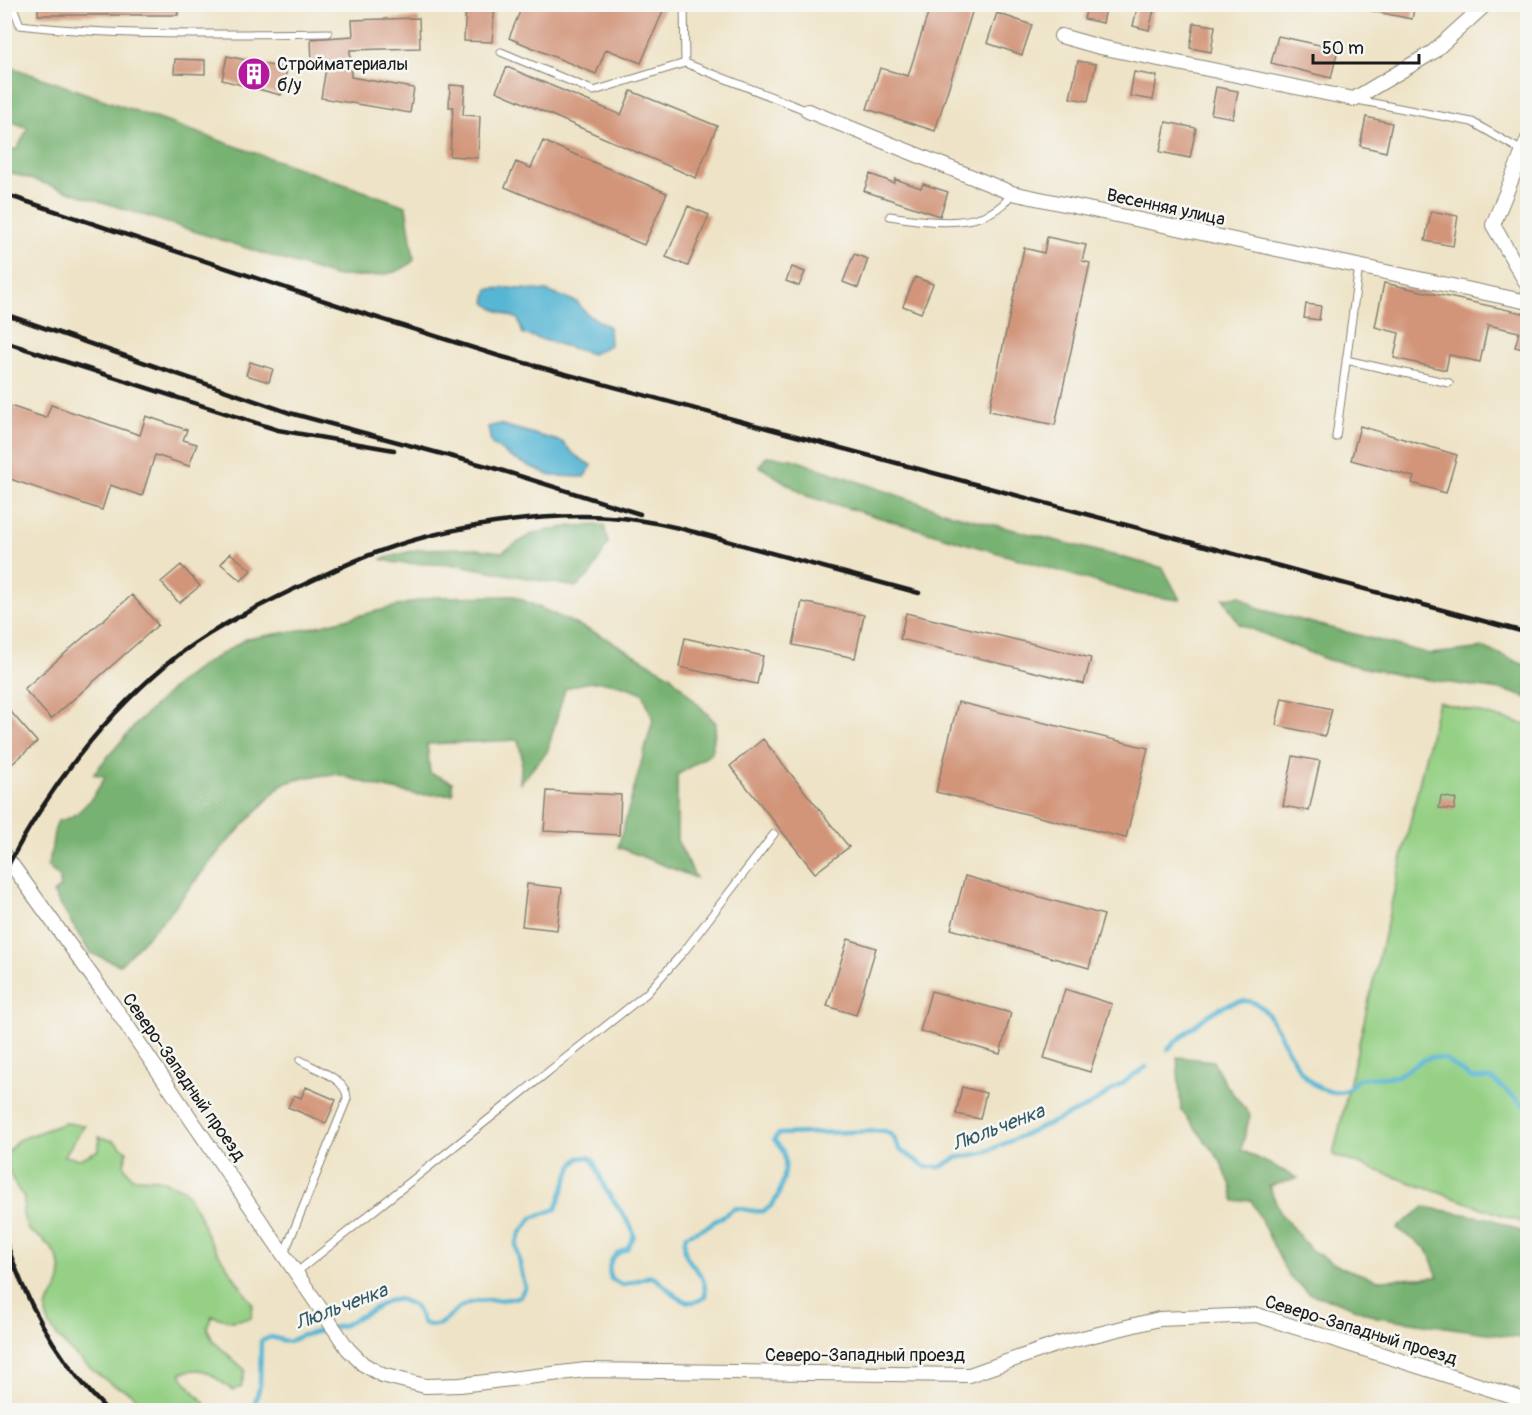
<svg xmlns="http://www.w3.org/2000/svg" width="1532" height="1415" font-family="Pangolin,sans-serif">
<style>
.green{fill:#95d085;stroke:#587650;stroke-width:1.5}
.forest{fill:#78b272;stroke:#4a6747;stroke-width:1.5}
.water{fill:#56b6d4;stroke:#396978;stroke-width:1.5}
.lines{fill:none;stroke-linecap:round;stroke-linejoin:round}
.stream{stroke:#56b6d4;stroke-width:4.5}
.building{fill:#d2957a}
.service-casing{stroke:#858071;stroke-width:9}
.minor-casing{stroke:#858071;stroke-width:16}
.service{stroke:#fff;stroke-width:7}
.minor{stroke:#fff;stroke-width:14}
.rail{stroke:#1c1c1c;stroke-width:4.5}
.labels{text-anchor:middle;stroke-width:5;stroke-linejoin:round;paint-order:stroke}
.poi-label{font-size:18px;fill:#1c1c1c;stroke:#f6f6f2;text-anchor:start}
.street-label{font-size:18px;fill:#1c1c1c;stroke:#f6f6f2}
.water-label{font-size:20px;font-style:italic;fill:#335a66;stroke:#f6f6f2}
</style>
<rect width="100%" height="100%" fill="#f6f6f2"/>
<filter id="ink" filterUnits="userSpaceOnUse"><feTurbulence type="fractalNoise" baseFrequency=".0167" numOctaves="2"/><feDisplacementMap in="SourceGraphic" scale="12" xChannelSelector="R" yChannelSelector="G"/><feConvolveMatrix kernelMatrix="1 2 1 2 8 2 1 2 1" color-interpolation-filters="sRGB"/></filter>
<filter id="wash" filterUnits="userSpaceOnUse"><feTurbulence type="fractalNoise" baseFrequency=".008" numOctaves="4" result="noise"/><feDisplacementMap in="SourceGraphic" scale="24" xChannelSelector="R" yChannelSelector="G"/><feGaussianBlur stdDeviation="1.35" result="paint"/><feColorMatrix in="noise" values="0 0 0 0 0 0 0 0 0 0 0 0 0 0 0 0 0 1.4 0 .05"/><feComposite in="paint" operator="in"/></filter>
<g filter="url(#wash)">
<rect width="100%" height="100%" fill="#eee3c6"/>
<path class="green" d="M1438,702L1527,725V1224L1333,1155Z
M65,1123L85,1125L64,1156L80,1159L99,1150V1137L114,1141L127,1151L124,1166L132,1178L158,1179L184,1189L198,1212L208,1238L253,1305L251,1318L231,1321L212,1316L207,1327L213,1341L245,1370L241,1387L233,1390C210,1377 210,1364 180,1373C188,1388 201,1397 210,1410H146C142,1406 139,1400 134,1396C128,1390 118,1388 110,1383C92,1371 52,1338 47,1318C43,1303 52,1300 57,1289C69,1263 50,1242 28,1230L23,1215L24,1197C12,1183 8,1171 7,1153L18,1140Z"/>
<path class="forest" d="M5,65L406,206L414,260C395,280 360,276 334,276L5,171V150L17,149L28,128L5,119Z
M767,456L792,459L952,514L1163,568L1180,600L1136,594L807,496L759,466Z
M604,525L608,543L590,575L576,587L458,565L397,563L381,559L420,549L469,548L502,552L534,533L572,526Z
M514,596L604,637L670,675L716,723L712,753L677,775V840L696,878L618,847L653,720L643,693C613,681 596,677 565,689L547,752L520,783L522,757L518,740L427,744L430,773L452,782L453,794L419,795L380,787L336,774L307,777L282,784L220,850L167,916L120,965L90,953L53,893L60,887V878L47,866C55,849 50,836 58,821C80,818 96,794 105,776L93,774L137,723L175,686L201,666L246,639L306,629L433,597Z
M1241,596L1259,609L1430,654L1485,648L1527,666V698L1507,691L1403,676L1328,660L1239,624L1223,598Z
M1177,1057L1213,1061L1226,1085L1250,1115L1241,1150L1298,1178L1269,1186L1281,1214L1311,1250L1340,1267L1379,1280L1438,1277L1427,1249L1397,1228L1424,1207L1492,1219L1527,1234V1339L1377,1317L1336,1301L1310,1294L1288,1275L1251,1200L1234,1201L1231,1186L1220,1160L1181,1110Z"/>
<path class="water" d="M508,288L546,291L577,302L587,314L609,327L610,345L592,354L523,334L518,319L494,309L485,302L488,289Z
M499,424L562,442L576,456L592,466L584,477L551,476L512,458L491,443L488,427Z"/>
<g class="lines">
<path class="stream" d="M1168,1049C1188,1031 1217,1001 1246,1001C1282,1001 1285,1088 1335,1092C1346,1093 1351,1088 1357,1079L1397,1076L1423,1060L1431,1057L1445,1059L1471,1078L1492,1079L1528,1109
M253,1410L260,1385L261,1341L271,1337L289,1342L300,1336L344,1325L388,1301L399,1299L415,1306L423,1323C443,1332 448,1313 464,1305C483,1296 503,1304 520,1296L525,1288L516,1245L520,1234L532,1218L556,1209L572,1166L579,1158L589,1157L593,1160L606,1190L631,1226L634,1236L627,1249C612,1254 606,1263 611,1279L623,1285L651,1276C671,1286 681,1313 705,1297C708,1263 677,1268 686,1235L706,1227L735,1208C743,1208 756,1213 763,1211C780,1205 788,1170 784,1155C783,1148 777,1145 774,1139L779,1134L884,1131L893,1136L899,1149L926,1167H941L956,1158L983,1153L1089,1106L1146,1067"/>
</g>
<g id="blocks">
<path class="building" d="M38,4H178V15H38Z
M466,4H495L492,42L464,41Z
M523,4H666L641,63L606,49L596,74L509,38Z
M931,4L974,6L935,131L867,109L880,68L908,76Z
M1088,4H1107L1103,23L1084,19Z
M1138,4L1154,10L1149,30L1133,26Z
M1368,4H1415L1412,19L1367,10Z
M997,13L1032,25L1022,55L987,43Z
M419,18L420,48L350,50L351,77L414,88L410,113L321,98L327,62L312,63L311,39L353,36L352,20Z
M1194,23L1215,26L1211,52L1190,48Z
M1278,36L1338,49L1331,78L1271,63Z
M227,56L287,69L281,95L222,80Z
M175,59L205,60V74L174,73Z
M1078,61L1096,64L1088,101L1070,98Z
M507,67L621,115L631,91L717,126L696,178L496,91Z
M1134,72L1157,76L1153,100L1130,96Z
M450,85L465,86L463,115L480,116L478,158L450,156L453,107H449Z
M1216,87L1238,91L1233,118L1211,114Z
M1366,117L1392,123L1386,152L1360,146Z
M1166,122L1196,128L1190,158L1160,152Z
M543,141L667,193L644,245L505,187L516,162L531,168Z
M870,174L894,183L895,179L921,188L923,184L948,192L940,216L864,191Z
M688,206L709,215L688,266L666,257Z
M1431,211L1458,216L1453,246L1425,241Z
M1047,237L1086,245L1082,261L1090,263L1055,425L989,411L1024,248L1044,253Z
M854,254L868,259L858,288L843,282Z
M792,267L805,272L799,286L786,281Z
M915,277L933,284L921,313L903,306Z
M1384,283L1527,314V350L1515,347L1519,332L1488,325L1480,362L1449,355L1446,370L1394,358L1399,333L1375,327Z
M1306,304L1321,306L1319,320L1304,318Z
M250,362L273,369L269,382L246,375Z
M4,404L46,418L51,405L140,435L146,416L187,430L183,440L197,444L189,466L155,455L142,496L110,485L102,510L4,477Z
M1360,426L1457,455L1446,493L1412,483L1414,477L1351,460Z
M230,553L251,570L241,581L221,564Z
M181,565L200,586L179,603L161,582Z
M132,595L158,625L51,719L24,689Z
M802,602L864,615L855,658L793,645Z
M906,613L1091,658L1084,684L900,639Z
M685,638L763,656L757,684L679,667Z
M1282,698L1332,709L1325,736L1276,725Z
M958,702L1148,748L1126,838L936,792Z
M4,704L37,742L4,771Z
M763,739L849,847L815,873L730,766Z
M1293,756L1320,761L1309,811L1283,806Z
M547,791L621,795L619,835L544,831Z
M1441,796L1456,799L1454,810L1439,808Z
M965,876L1104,915L1089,968L951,929Z
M527,884L562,888L557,930L522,926Z
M848,939L876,948L856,1015L827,1006Z
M1065,989L1112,1004L1090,1072L1044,1058Z
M931,991L1011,1013L1000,1054L920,1031Z
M306,1087L336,1100L326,1123L288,1107L294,1095L301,1098Z
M962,1087L986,1093L980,1119L956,1114Z"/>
</g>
</g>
<g filter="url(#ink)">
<use href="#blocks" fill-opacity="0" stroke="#858071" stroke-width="1.5"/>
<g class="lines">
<g class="service-casing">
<path id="service" d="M12,4L20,25C122,37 225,34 328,33
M684,4L685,63
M501,52L594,91L685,63L808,111
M1357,100L1472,122L1524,152
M890,216C928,222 988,232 1012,193
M1346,360L1449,383
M1336,437L1359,266
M284,1254L347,1099C348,1079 315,1069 300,1060
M297,1272L647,993L685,950L774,834"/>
</g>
<g class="minor-casing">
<path id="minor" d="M1061,36L1100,47L1354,99L1433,52L1486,4
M808,111L1012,193L1528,302
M1528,139L1493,225L1528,286
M4,854L115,1008L348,1349L363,1364L382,1375L425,1386L460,1385L586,1370L969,1375L1058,1344L1159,1319L1257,1315L1528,1401"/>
</g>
<use href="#service" class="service"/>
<use href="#minor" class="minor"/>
<path class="rail" d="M4,194L349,309L499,356L1528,633
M4,314L290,413L494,468L640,514
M4,342L278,430L394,450
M4,873C45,794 99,721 167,664C204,633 247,612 290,591C321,577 351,561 383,550C446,527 542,512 609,517C657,520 703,534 749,547C806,562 862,578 919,593
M4,1235C25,1303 57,1360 107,1410"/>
</g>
</g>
<defs>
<g id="building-disc" transform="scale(1.725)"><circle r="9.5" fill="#b5179e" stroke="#f6f6f2"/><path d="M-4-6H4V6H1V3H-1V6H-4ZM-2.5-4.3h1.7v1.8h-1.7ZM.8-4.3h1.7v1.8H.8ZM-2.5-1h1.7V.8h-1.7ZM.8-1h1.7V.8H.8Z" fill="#fff"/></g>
</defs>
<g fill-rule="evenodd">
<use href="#building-disc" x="254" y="74"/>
</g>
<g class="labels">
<g class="poi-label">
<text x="277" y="70">Стройматериалы<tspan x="277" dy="21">б/у</tspan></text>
</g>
<g class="street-label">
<text transform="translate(1166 207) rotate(12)" y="6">Весенняя улица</text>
<text transform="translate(184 1077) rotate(55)" y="6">Северо-Западный проезд</text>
<text transform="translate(1361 1330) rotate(17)" y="6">Северо-Западный проезд</text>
<text x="865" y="1361">Северо-Западный проезд</text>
</g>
<g class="water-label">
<text transform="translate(998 1127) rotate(-21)" y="7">Люльченка</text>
<text transform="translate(341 1306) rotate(-21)" y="7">Люльченка</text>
</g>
</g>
<rect width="1532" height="1415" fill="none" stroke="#f6f6f2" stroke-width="24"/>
<path d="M1313 54v9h106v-9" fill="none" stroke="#1c1c1c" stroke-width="3"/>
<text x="1322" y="54" font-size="18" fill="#1c1c1c" stroke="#f6f6f2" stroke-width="4.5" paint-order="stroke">50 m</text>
</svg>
